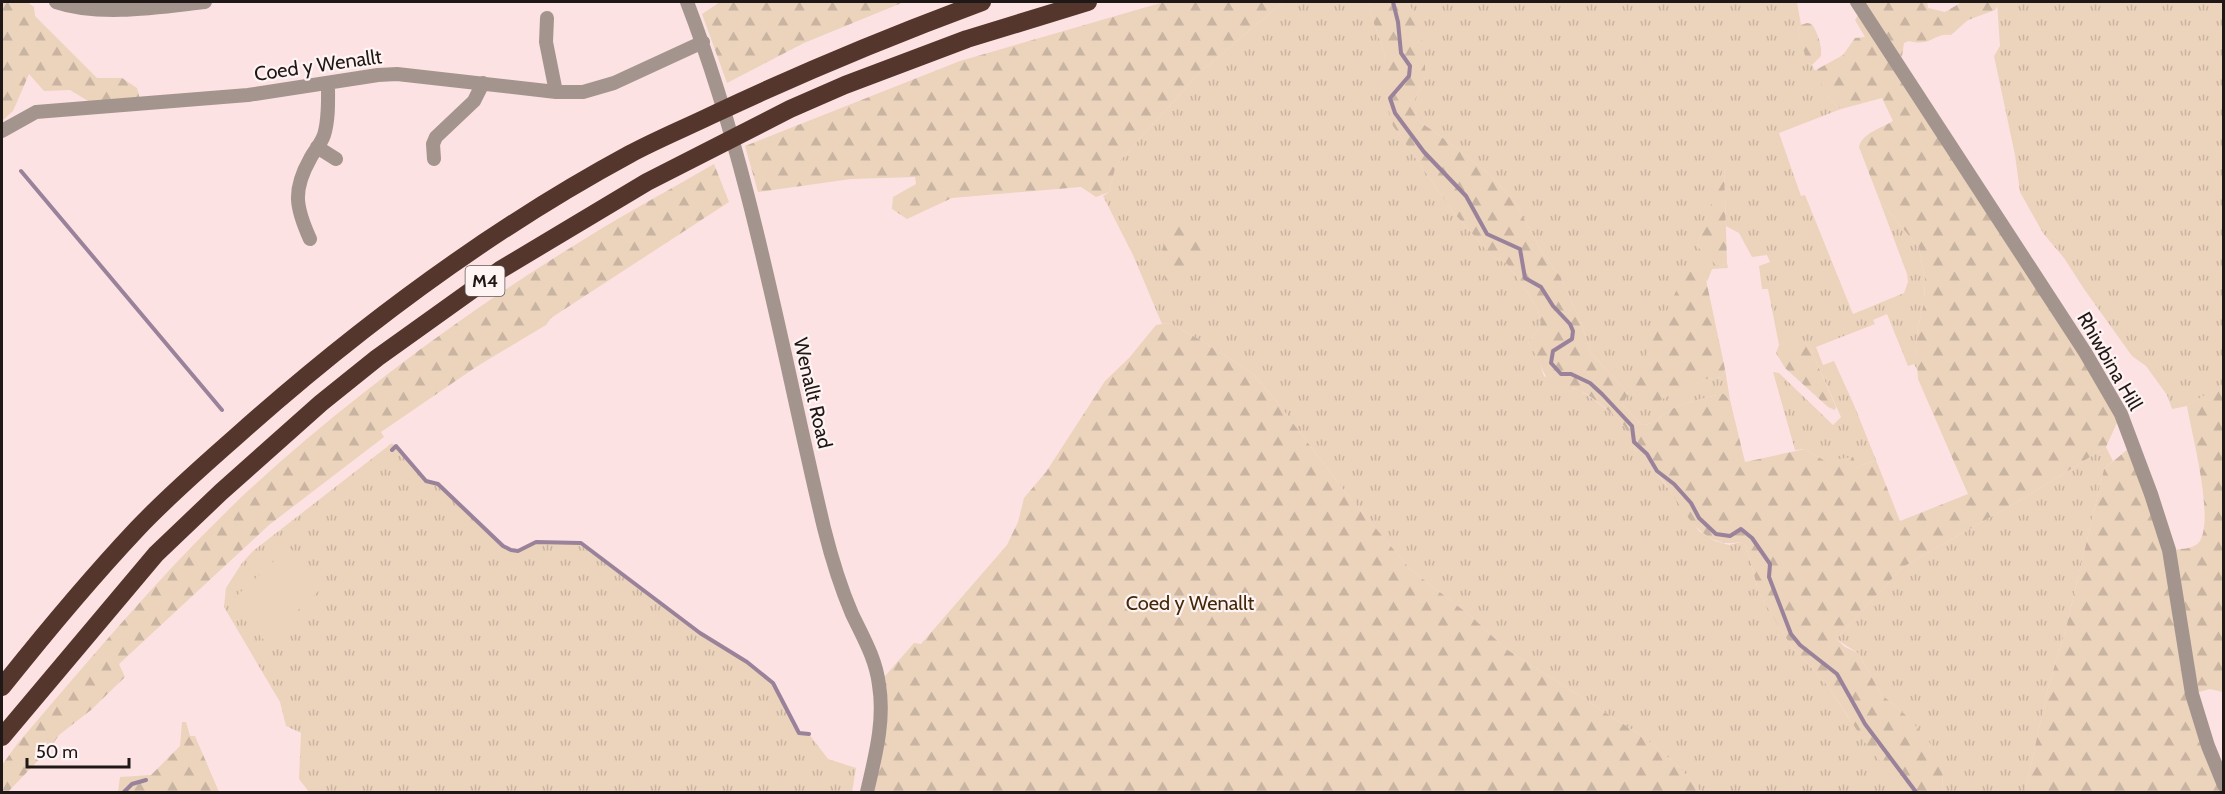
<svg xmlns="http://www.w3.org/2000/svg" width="2225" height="794" font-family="Cabin,sans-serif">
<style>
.grass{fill:url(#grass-tufts)}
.forest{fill:url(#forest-firs)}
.garden{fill:#ebd3bc}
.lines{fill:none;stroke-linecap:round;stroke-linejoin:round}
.stream{stroke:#9a829b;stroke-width:4}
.minor{stroke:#a4948e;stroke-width:14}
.motorway{stroke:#54362c;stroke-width:18}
.labels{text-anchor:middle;stroke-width:4.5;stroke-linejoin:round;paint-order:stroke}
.shield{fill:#fff4f4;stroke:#635959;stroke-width:1.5}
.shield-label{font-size:18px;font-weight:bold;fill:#201717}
.street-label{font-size:20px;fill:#201717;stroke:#fff4f4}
.park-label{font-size:20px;fill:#442807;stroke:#fff4f4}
</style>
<defs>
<pattern id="grass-tufts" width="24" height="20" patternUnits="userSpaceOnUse" patternTransform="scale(1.5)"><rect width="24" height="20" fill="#ebd3bc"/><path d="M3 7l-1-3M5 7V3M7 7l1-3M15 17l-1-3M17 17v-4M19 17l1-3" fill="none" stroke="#c9b4a1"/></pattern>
<pattern id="forest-firs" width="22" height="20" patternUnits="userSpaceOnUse" patternTransform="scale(1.5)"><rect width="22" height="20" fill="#ebd3bc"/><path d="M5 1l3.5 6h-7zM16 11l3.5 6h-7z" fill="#c9b4a1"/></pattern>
</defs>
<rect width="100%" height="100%" fill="#fde2e3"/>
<path class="grass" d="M1283,2H1369L1374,24L1384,51L1387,87L1393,126L1454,213L1491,255L1507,264L1522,284L1538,309L1541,325L1528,343L1537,355L1544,376L1566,387L1580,390L1616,416L1626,429L1635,450L1659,476L1699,531L1715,541L1729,545L1741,542L1746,546L1759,593L1776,622L1792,647L1828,686L1848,717L1905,792H1701L1678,766L1645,738L1506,649L1472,617L1410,569L1342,488L1274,398L1252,373L1197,338L1170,323L1162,324L1133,255L1103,196L1109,192L1116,165L1198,74Z
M1407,2H1797L1801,25L1798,29L1808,63L1812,65L1831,101L1841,109L1779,133L1801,196L1805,195L1853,314L1904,293L1908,282L1907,274L1879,199L1919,248L1925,279L1924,303L1918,327L1916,345L1918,371L1914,364L1908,366L1887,314L1873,320L1875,324L1816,347L1823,365L1834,361L1854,405L1876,460L1857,467L1841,460L1825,461L1805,449L1795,450L1773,372L1779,373L1833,425L1841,417L1811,350L1805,343L1784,342L1779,345L1768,289H1762L1759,266L1770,262L1767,255L1752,257L1739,233L1726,226L1724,168L1697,246L1720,267L1727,263L1728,268L1712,269L1707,282C1704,271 1699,268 1689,265L1674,393L1706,379L1723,377L1725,369L1730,400L1724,394C1718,394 1682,404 1676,407C1662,413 1658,424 1642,425L1622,405L1628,393L1590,352L1582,325L1560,276L1543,254L1515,202L1489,174L1439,135L1420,122L1415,111V99L1425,77L1413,11Z
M1997,2H2223L2224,384L2187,406L2172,409L2167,395L2146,366L2132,356L2084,289L2064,258L2043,233L2020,192L2015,155L1994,56L2000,46Z
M392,443L426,481L438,484L503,546L511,550L518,551L536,542L581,543L700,633L747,662L773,683L799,733L809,734L828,759L856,768L852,792H309L299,779L301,733L286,726L280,702L224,607L226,588L242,563L253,551Z
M2106,447L2113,461L2104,469L2066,628L2048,688L2025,792H1942L1943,769L1908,717L1881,694L1858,653L1836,639L1903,567L2031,494Z"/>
<path class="forest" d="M2,2H27L34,7L35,16L97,78H122L137,88L141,103L98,107L70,90L44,91L29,74L13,111L2,121Z
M720,2H904L804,43L727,83L702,14Z
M1164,2H1283L1198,74L1116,165L1109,192L1096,197L1081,187L952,198L907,219L892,209L893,197L916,184L915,177L851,179L758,192L745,146L960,61Z
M1369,2H1407L1413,11L1425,50V77L1415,99V111L1420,122L1439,135L1489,174L1515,202L1543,254L1560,276L1582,325L1590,352L1628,393L1689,264L1700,269L1705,275L1725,369L1723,377L1706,379L1658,401H1639L1628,394L1622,405L1642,425C1658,424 1662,413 1676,407C1682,404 1718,394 1724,394L1730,400L1745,462L1805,449L1825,461L1853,457L1857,467L1876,460L1900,521L1968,494L1918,379L1916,345L1918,327L1924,303L1925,279L1919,248L1879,199L1859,147C1862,133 1882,128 1893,121L1882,98L1841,109L1831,101L1814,71L1843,55L1855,38L1865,37L1855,20L1866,2H1927L1928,8L1945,12L1962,2H1997V7L1995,10L1968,20L1951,35C1932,33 1933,47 1909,41L1904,43L1902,56L1897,63L2121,414L2106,447L2031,494L1903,567L1836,639L1845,647L1858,653L1881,694L1908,717L1930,743L1943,769L1942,792H1905L1866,744L1828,686L1792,647L1776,622L1759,593L1746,546L1741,542C1699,551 1682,505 1661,478C1653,468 1643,461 1636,451C1630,443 1629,434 1624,426C1618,417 1591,396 1581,391C1573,387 1563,388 1554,389C1543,375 1539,358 1528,343L1541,325L1538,309L1522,284L1507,264L1491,255L1454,213L1393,126L1388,108L1384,51L1374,24Z
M1807,23L1812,24C1818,34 1822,45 1821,56L1812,65L1808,63L1806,59L1798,29L1801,25Z
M714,164L729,202L551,318L546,325L476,367L381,432L384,437L269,525L119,664L125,677L91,710L59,735L50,748L8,792H2V765L18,743C101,646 183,547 280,462C373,381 478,304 583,240C626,213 671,189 714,164Z
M1724,166L1727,263L1720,267L1715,264L1697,246Z
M1183,221L1200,234C1206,261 1197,274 1174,287L1165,280C1162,260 1161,240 1170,223Z
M1170,323L1197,338L1252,373L1274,398L1342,488L1410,569L1472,617L1506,649L1645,738L1678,766L1701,792H867L879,683L914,643L921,644L1007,545L1018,522L1024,498L1046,472L1105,381L1129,358L1156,325Z
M1795,341L1805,343L1811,350L1836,407L1835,410L1828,407L1785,368L1776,353L1779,345L1784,342Z
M2223,384V692L2210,689L2192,694L2223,785V792H2025L2048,688L2066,628L2104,469L2134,444L2169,550C2179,549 2194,550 2200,541C2214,517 2192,435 2187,406Z
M182,722H186L190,736H195L219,792H118L120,777L151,775L180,746Z"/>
<path class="garden" d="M289,547L325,585L265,641L229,603Z"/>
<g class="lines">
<path class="stream" d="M1393,2L1398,22L1401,53L1410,66L1409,76L1390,98L1395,113L1424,152L1466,196L1487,234L1520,249L1525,278L1541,287L1553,306L1570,324L1573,331L1572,339L1553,351L1551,363L1561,374H1571L1590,383L1602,394L1632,426L1634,442L1647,454L1657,471L1674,484L1691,503L1699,518L1716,534L1730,536L1741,529L1752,538L1770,564L1769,577L1791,634L1800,645L1837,674L1865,724L1916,792
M21,171L222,410
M392,450L396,446L426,481L438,484L503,546L511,550L518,551L536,542L581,543L700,633L747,662L773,683L799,733L809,734
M124,792L132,784L146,780"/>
<path class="minor" d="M56,2C100,17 160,7 205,2
M687,2C752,171 782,352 824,528C831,556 840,586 852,614C863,637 876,659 879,685C885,721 875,757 867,792
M1857,2L2085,352L2121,414L2151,494L2169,550L2192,694L2208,746L2224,785
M547,18L546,42L556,92
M2,131L36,112L248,95L378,75L397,74L556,92H583L614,83L703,42
M317,147L336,159
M434,159L433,144L436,137L474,101L483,83
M310,239C296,208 292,191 310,159C314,151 321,144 324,135C329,119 328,100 328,84"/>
<path class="motorway" d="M2,687C45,633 89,580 137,529C171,493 210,460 248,426C366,322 491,229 630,154C656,140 685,128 712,115C801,73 890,36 982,2
M2,737L156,554L221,492L321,403L377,358L500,270L647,182L790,109L845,85L967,39L1088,2"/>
</g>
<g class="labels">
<rect class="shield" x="465.5" y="266" width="39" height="30" rx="4.5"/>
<g class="shield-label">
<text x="485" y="287">M4</text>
</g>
<g class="street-label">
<text transform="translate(318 65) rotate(-8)" y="7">Coed y Wenallt</text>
<text transform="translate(2110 361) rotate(60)" y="7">Rhiwbina Hill</text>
<text transform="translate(813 393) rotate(77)" y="7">Wenallt Road</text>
</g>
<g class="park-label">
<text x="1190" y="610">Coed y Wenallt</text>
</g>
</g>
<rect width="2225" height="794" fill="none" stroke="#201717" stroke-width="6"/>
<path d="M27 758v9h102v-9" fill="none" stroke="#201717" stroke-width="3"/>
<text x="36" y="758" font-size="18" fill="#201717" stroke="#fff4f4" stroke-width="4.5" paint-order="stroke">50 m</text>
</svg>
